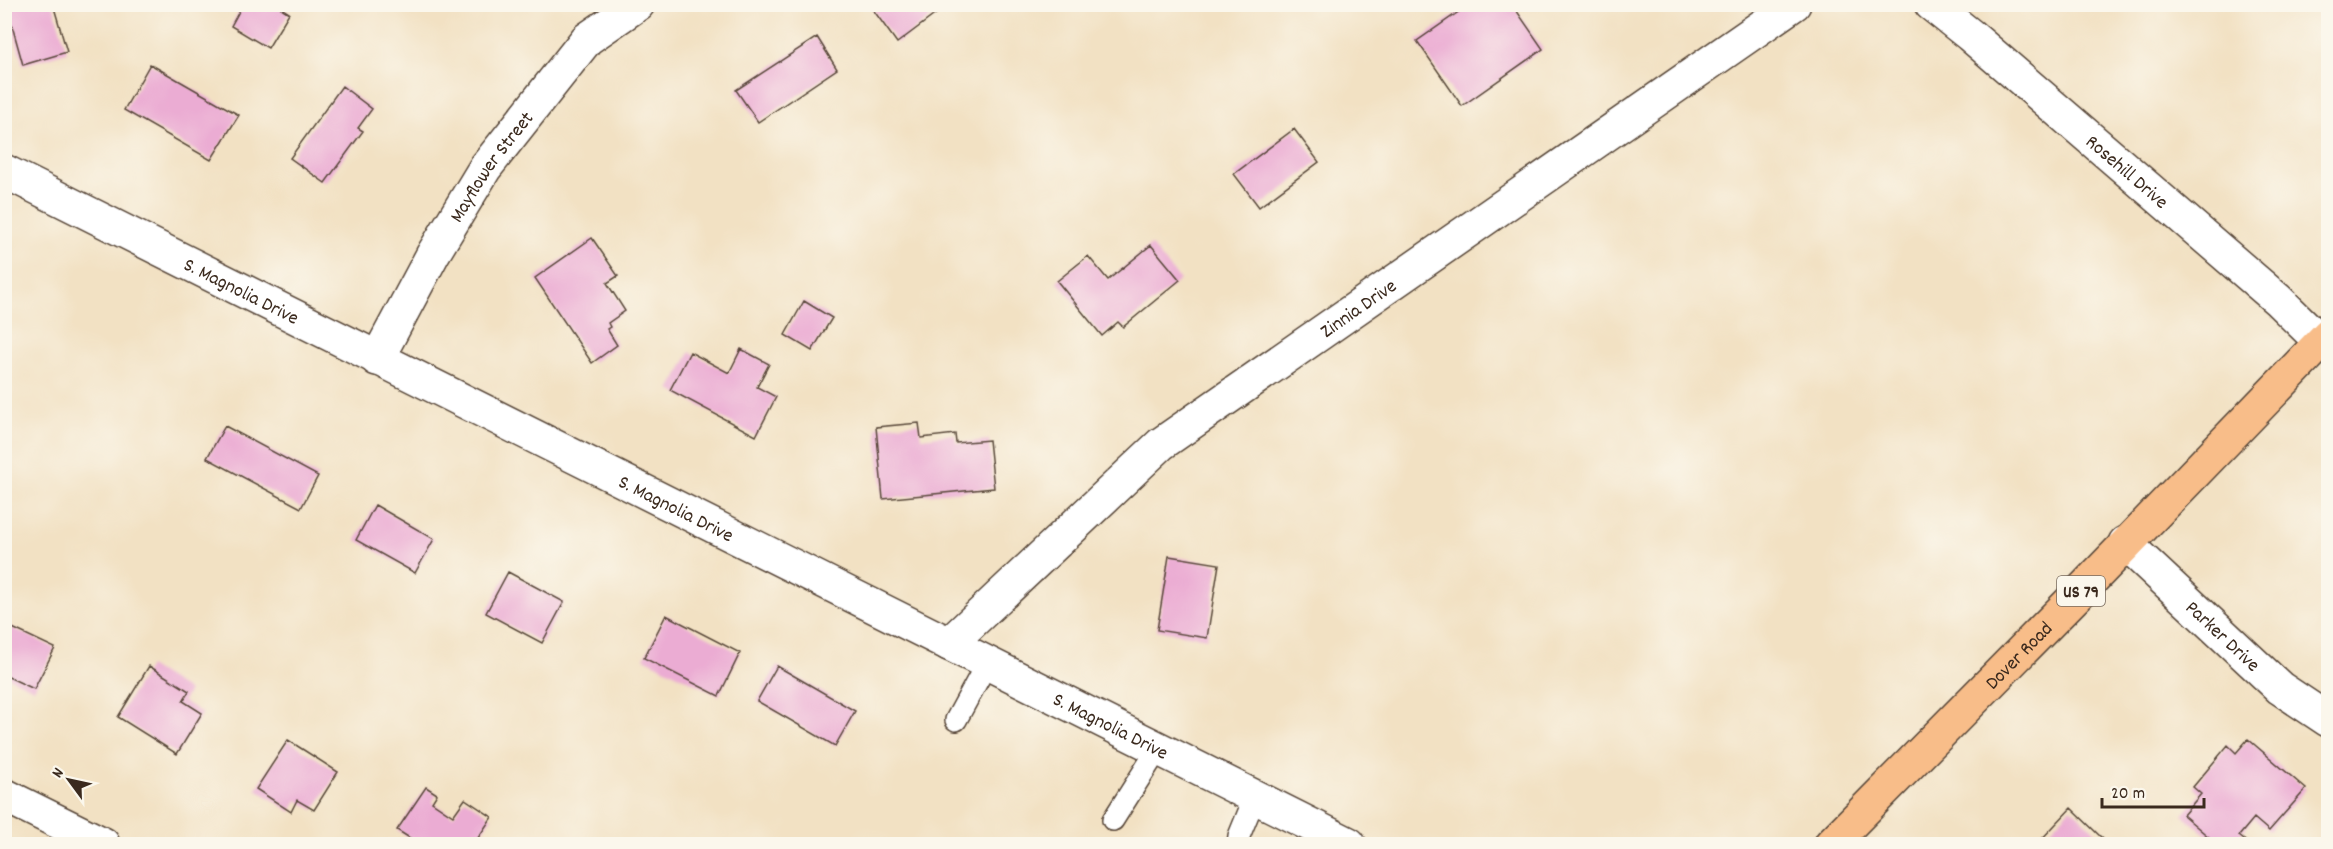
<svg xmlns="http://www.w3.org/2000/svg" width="2333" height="849" font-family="Dekko,sans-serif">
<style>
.building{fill:#ebacd3}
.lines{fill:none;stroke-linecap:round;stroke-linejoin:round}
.service-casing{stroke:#564537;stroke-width:24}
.minor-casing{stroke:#564537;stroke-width:36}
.primary-casing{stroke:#564537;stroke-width:36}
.service{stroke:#fff;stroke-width:21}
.minor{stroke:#fff;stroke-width:33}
.primary{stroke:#f8bd89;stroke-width:33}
.labels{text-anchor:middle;stroke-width:6;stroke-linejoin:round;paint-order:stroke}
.shield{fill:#fbf7ec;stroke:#75685c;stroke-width:1.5}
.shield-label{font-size:18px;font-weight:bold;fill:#3b2a1e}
.street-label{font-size:20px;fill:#3b2a1e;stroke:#fbf7ec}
</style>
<rect width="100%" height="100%" fill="#fbf7ec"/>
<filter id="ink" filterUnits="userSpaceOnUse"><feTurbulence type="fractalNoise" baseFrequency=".0167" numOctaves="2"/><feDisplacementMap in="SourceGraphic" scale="12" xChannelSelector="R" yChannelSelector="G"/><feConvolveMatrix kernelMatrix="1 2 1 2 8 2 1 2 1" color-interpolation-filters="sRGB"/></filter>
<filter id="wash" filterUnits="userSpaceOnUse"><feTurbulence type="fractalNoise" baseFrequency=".008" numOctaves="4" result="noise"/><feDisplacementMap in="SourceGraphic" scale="24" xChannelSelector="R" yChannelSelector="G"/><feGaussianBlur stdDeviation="1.35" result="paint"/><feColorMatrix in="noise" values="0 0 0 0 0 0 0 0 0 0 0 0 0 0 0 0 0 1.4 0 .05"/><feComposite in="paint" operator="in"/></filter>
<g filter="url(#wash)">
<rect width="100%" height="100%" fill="#f2e1c3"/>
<g id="blocks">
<path class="building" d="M6,4H53L67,52L23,65Z
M243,4H275L289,13L268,48L231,26Z
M869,4H949L897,43Z
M1470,4H1512L1543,49L1462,106L1417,41Z
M817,37L837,69L758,122L736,90Z
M150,64L239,115L211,160L124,110Z
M342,86L372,109L358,128L363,131L325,183L290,158Z
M1294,129L1319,162L1259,207L1234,174Z
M592,238L618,276L607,283L625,311L608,323L610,327L607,329L617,345L592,363L535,278Z
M1151,245L1180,280L1123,327L1118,322L1102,336L1057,281L1088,256L1108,280Z
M804,301L832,318L812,351L785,335Z
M741,349L769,364L757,387L776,397L756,436L670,390L690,352L729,373Z
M919,423L921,438L955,434L956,443L989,440L994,488L883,499L876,427Z
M225,426L318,476L301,508L207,458Z
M375,505L434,539L415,573L356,540Z
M1169,556L1219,564L1207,638L1157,630Z
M508,572L564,602L542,643L486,613Z
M666,615L740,653L719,696L644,658Z
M4,624L55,648L34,689L4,675Z
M149,666L189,691L183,701L202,713L177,754L118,717Z
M777,666L855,711L835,746L757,701Z
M2248,739L2306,789L2269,831L2254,818L2239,836L2249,844H2217L2183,815L2201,794L2193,787L2228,745L2236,753Z
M288,740L338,772L314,810L297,800L291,812L256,789Z
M426,787L437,794L432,802L453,816L465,799L492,817L474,844H414L416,842L397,830Z
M2071,808L2103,839L2098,844H2037Z"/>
</g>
</g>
<g filter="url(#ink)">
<use href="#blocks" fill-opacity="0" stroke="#564537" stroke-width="1.5"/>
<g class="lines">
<g class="service-casing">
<path id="service" d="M956,720L987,663
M1113,820L1158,749
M1238,844L1239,836L1255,797"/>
</g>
<g class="minor-casing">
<g id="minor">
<path id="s1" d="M1931,4L1970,35L2278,300L2321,342"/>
<path id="s2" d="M4,171L1349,844"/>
<path id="s3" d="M377,359L433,254L485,168L587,39L638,4"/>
<path id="s4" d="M2125,543L2280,688L2328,720"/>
<path id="s5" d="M949,644L1161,444L1794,4"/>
<path d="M4,795L103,844"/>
</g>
</g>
<g class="primary-casing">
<g id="primary">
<path id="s6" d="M1831,844L2076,596L2328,335"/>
</g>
</g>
<use href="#service" class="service"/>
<use href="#minor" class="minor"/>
<use href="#primary" class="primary"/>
</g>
</g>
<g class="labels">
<rect class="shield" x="2057" y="576" width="48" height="30" rx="4.5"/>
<g class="shield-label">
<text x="2081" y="597">US 79</text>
</g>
<g class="street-label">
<text dy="7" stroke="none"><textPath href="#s3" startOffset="224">Mayflower Street</textPath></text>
<text dy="7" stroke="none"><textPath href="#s1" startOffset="258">Rosehill Drive</textPath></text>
<text dy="7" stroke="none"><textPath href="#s2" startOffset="266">S. Magnolia Drive</textPath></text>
<text dy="7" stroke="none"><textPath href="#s5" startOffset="531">Zinnia Drive</textPath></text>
<text dy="7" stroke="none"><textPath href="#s2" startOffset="752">S. Magnolia Drive</textPath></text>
<text dy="7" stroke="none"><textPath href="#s4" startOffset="135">Parker Drive</textPath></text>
<text dy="7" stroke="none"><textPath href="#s6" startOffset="266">Dover Road</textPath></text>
<text dy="7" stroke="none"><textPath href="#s2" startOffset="1238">S. Magnolia Drive</textPath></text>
</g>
</g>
<rect width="2333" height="849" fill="none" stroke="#fbf7ec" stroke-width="24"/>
<g transform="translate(69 780) rotate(303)" stroke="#fbf7ec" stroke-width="4.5" paint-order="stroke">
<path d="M0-4.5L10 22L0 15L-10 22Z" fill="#3b2a1e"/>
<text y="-9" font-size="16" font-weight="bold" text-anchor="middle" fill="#3b2a1e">N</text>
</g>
<path d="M2102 798v9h102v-9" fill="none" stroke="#3b2a1e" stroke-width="3"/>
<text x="2111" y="798" font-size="18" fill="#3b2a1e" stroke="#fbf7ec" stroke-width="4.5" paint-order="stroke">20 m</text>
</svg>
